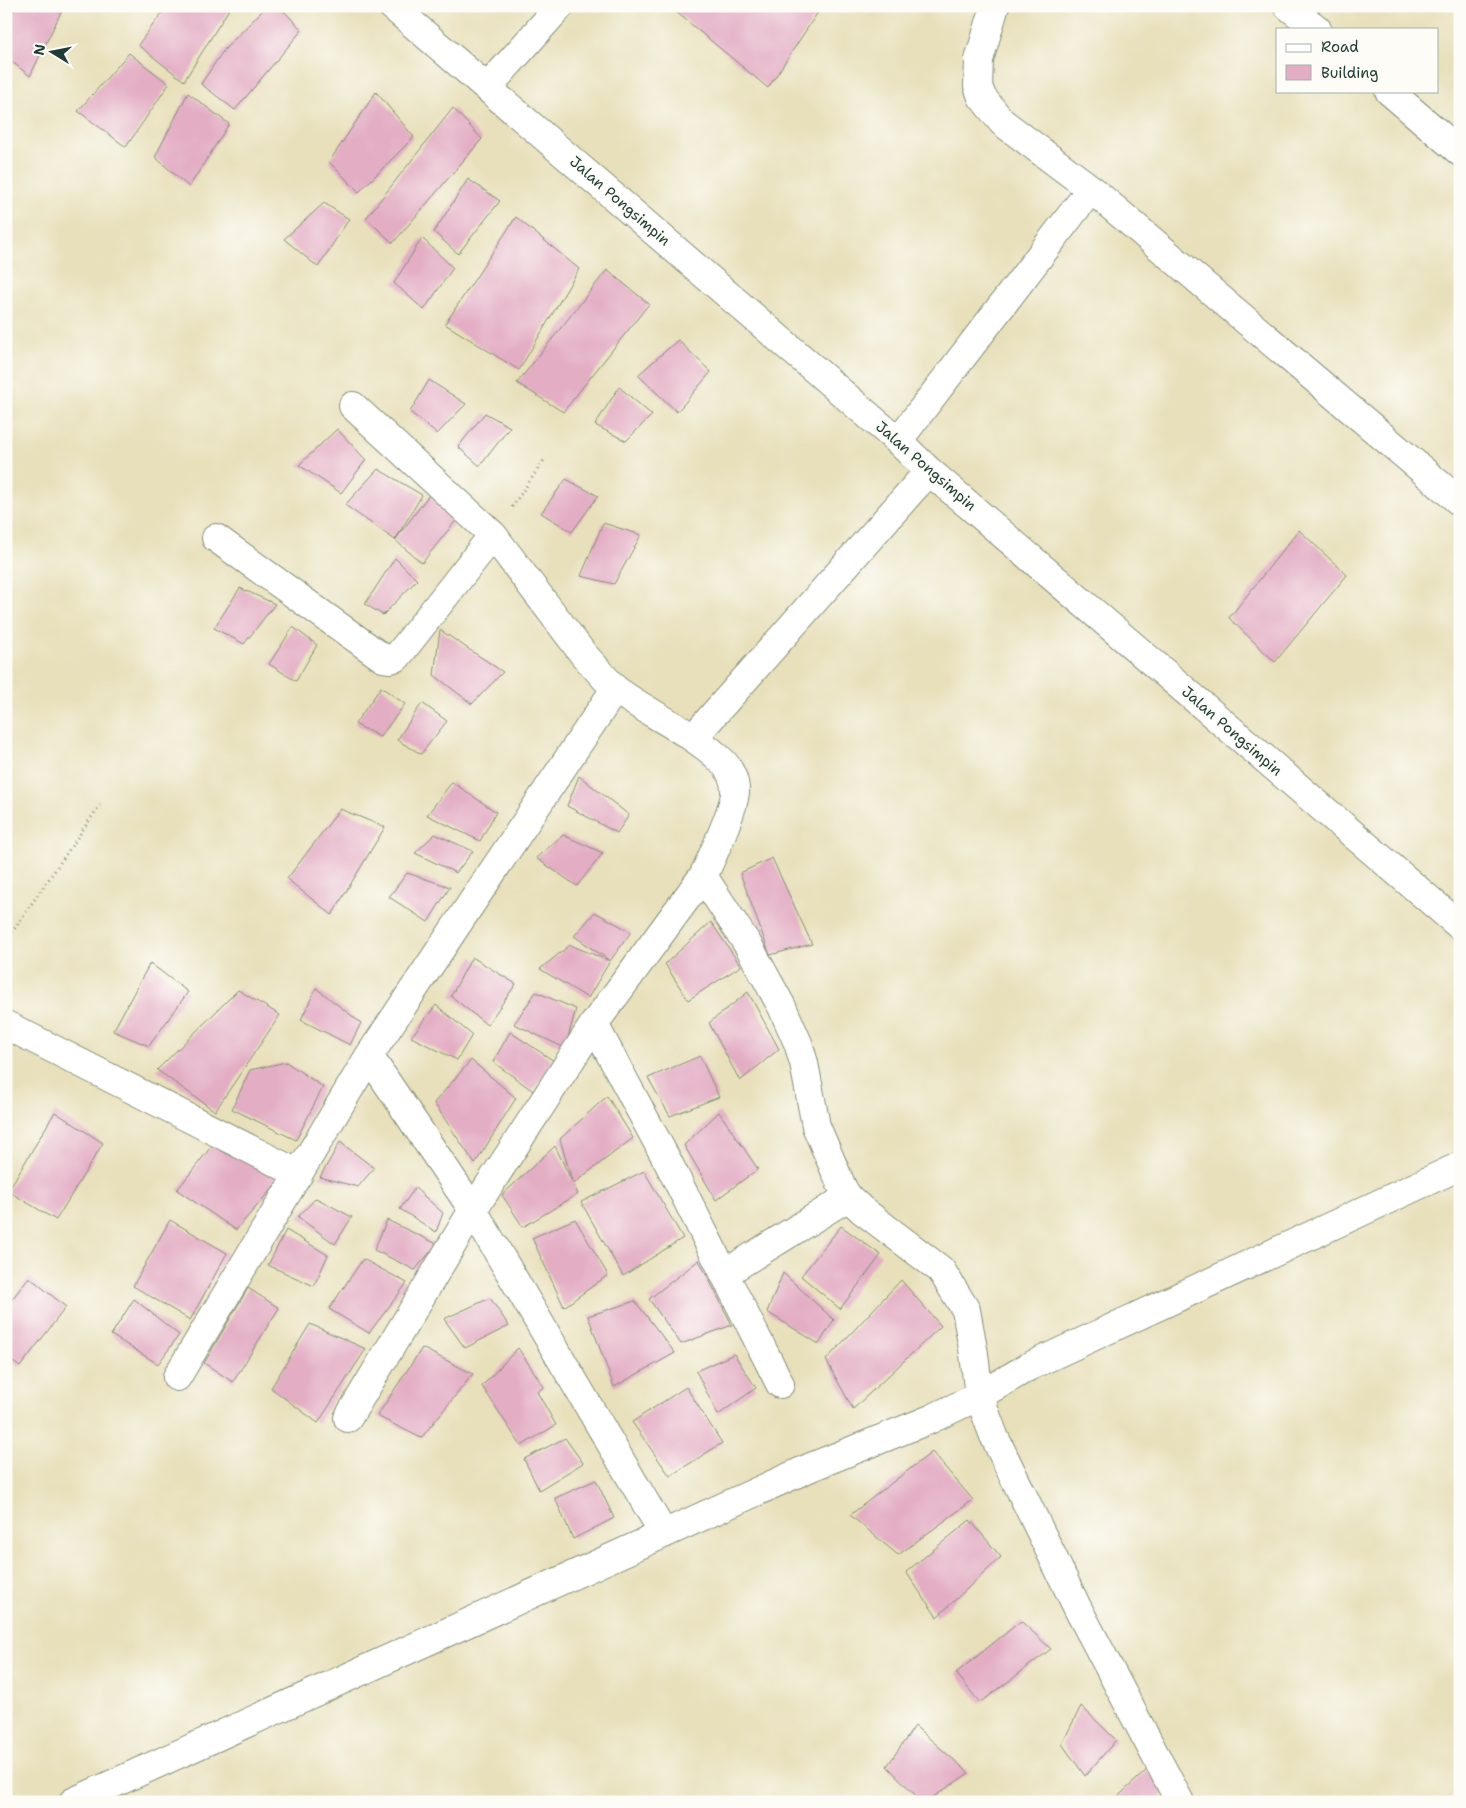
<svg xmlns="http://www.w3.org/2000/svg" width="1466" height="1808" font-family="'Shantell Sans',sans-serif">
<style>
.building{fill:#e3adc4}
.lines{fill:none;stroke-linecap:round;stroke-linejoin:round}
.street-casing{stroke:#848e78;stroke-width:30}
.primary-casing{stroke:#848e78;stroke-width:30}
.path{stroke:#848e78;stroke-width:3;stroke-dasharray:1 4;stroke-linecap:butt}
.street{stroke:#fff;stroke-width:28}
.primary{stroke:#fff;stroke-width:28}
.labels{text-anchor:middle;stroke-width:4;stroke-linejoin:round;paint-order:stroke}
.street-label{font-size:15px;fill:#1f3d34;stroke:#fdfcf7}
</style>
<rect width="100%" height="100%" fill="#fdfcf7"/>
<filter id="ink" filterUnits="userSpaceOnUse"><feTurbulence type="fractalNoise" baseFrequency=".02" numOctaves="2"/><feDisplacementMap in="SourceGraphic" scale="10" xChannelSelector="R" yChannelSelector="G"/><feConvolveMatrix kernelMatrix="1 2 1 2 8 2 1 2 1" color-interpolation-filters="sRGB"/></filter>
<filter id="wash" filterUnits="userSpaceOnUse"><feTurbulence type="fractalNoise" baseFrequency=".0096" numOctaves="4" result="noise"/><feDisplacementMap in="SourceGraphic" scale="20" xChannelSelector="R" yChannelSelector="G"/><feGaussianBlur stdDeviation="1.12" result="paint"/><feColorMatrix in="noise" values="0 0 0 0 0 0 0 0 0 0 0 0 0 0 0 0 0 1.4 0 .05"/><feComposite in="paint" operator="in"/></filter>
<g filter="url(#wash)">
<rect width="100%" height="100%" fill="#e8e0bb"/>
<g id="blocks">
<path class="building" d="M17,6H64L30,76L6,57V20Z
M167,6H231L184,81L138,45Z
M267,6H279L302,30L235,110L201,84L223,51Z
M669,6H812L818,12L768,88Z
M129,53L169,84L126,147L78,111Z
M376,92L414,137L359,192L329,162Z
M188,93L229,124L189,187L155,157Z
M453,108L482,139L393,243L366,218Z
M468,179L500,201L458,254L434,232Z
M324,203L349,219L318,267L284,239Z
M516,217L579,269L519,370L445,324Z
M422,238L453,268L424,310L394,283Z
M607,270L649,304L563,412L517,383Z
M678,340L711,372L677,412L638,375Z
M429,380L466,404L437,434L410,412Z
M619,387L652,415L626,441L595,425Z
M485,413L510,427L480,466L458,447Z
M337,429L366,460L341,493L299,465Z
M378,469L422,495L395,540L429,495L457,519L422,563L395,540L345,505Z
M566,479L598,496L572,532L541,513Z
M603,523L641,535L614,584L581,576Z
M1299,530L1347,575L1275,662L1229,618Z
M395,558L417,580L383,615L365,604Z
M240,588L275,604L244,644L214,628Z
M293,627L317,645L296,681L269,664Z
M440,630L503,672L472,704L434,675Z
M381,687L405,704L380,737L355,724Z
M422,703L447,721L421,754L397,740Z
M579,776L629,815L617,833L567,806Z
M452,782L496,812L480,841L427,815Z
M340,809L385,827L332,915L287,879Z
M435,834L473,851L456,873L415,853Z
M563,835L603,853L577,886L536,858Z
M772,858L812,944L770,955L740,873Z
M407,873L450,887L428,922L389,897Z
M595,912L631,932L610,961L588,998L540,969L570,945L610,961L574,936Z
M711,922L741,966L688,1000L665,964Z
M472,957L516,984L487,1025L451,996Z
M150,963L188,992L149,1046L113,1031Z
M316,988L361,1023L350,1045L301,1020Z
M238,990L280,1015L215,1111L157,1070Z
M536,992L576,1009L565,1048L514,1024Z
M748,992L779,1049L740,1081L709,1023Z
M436,1005L472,1035L457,1060L411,1037Z
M510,1032L554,1061L533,1091L493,1062Z
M700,1056L719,1097L670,1116L648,1078Z
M471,1060L516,1098L475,1164L434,1103Z
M286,1062L323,1087L296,1140L232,1109L250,1070Z
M607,1096L633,1138L573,1184L560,1139Z
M55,1112L103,1143L56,1220L8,1191Z
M719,1112L758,1169L716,1200L684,1145Z
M340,1142L374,1168L358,1187L320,1177Z
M214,1143L282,1177L236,1230L177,1190Z
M555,1146L578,1194L523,1227L502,1195Z
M644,1171L683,1238L623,1276L581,1202Z
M415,1188L443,1213L436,1232L400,1209Z
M316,1198L352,1217L335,1244L298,1217Z
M575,1219L608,1275L564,1307L532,1238Z
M170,1220L227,1253L190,1320L133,1286Z
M387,1220L437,1244L415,1270L374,1250Z
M841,1226L881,1255L840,1309L801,1276Z
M286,1230L328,1255L314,1286L268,1265Z
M363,1259L407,1283L369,1333L329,1309Z
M699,1260L732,1325L681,1344L649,1299Z
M783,1273L834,1320L819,1344L767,1312Z
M29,1277L66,1307L20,1367L6,1357V1307Z
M901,1280L941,1326L853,1409L826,1360Z
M248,1288L279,1308L233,1382L204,1363Z
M490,1298L509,1326L465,1348L444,1319Z
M134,1299L179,1335L158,1364L111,1335Z
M635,1301L675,1353L614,1387L588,1316Z
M310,1324L366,1349L318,1423L271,1388Z
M422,1348L473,1374L421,1438L377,1416Z
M518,1348L544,1387L537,1392L556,1425L521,1446L482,1386Z
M734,1354L756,1388L718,1415L696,1371Z
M686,1387L722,1443L670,1476L632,1422Z
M565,1438L583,1463L539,1490L524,1459Z
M932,1452L973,1500L898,1555L850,1515Z
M596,1480L614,1518L573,1539L555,1498Z
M970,1520L1001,1557L937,1617L906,1572Z
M1021,1621L1051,1649L980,1703L956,1673Z
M1081,1706L1116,1740L1085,1776L1062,1744Z
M915,1726L969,1773L926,1802H922L887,1766Z
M1149,1768L1167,1791L1154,1802H1112Z"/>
</g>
</g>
<g filter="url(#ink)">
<use href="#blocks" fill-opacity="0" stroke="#848e78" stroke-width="1"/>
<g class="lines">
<g class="street-casing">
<path id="street" d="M995,6L979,60L978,86L982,97L1002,122L1091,189L1460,502
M1288,6L1317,29
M488,87L560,6
M1389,91L1460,152
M353,406L493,535
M898,441L1091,189
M216,538L383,658L391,659L397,657L493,535L584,655L615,689
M693,738L929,471
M703,876L748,945L782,1007L798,1043L804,1063L816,1126L843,1189L848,1197L862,1210L941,1270L966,1310L974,1354L979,1396L994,1436L1078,1609L1180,1802
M594,1024L668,1162L780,1384
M6,1025L299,1174
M369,1056L473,1210L664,1534
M724,1274L848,1197
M177,1377L369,1056L615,689C649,714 694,733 723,762C730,769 735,781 735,790C737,803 710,862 703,876L594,1024L473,1210L348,1418
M73,1802L811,1467L931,1419L979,1396L1028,1367L1460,1166"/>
</g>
<g class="primary-casing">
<path id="primary" d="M392,6L898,441L929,471L1460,926"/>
</g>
<path class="path" d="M512,507L544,460
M6,941L100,805"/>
<use href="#street" class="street"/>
<use href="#primary" class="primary"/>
</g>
</g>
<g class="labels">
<g class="street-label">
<text transform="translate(620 201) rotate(41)" y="5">Jalan Pongsimpin</text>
<text transform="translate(926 466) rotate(41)" y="5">Jalan Pongsimpin</text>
<text transform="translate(1232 731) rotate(41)" y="5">Jalan Pongsimpin</text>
</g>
</g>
<rect width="1466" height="1808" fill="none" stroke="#fdfcf7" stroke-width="25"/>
<rect x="1276" y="28" width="162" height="65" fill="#fdfcf7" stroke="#a4b0a9"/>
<rect x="1286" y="44" width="25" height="8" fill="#ffffff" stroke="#a4b0a9"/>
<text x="1321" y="52" font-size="15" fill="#1f3d34">Road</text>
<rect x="1286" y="65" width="25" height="15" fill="#e3adc4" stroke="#a4b0a9"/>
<text x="1321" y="78" font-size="15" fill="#1f3d34">Building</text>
<g transform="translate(52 52) rotate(280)" stroke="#fdfcf7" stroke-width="4" paint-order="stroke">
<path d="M0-4L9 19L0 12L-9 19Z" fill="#1f3d34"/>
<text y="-8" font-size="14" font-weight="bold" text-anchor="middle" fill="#1f3d34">N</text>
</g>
</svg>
